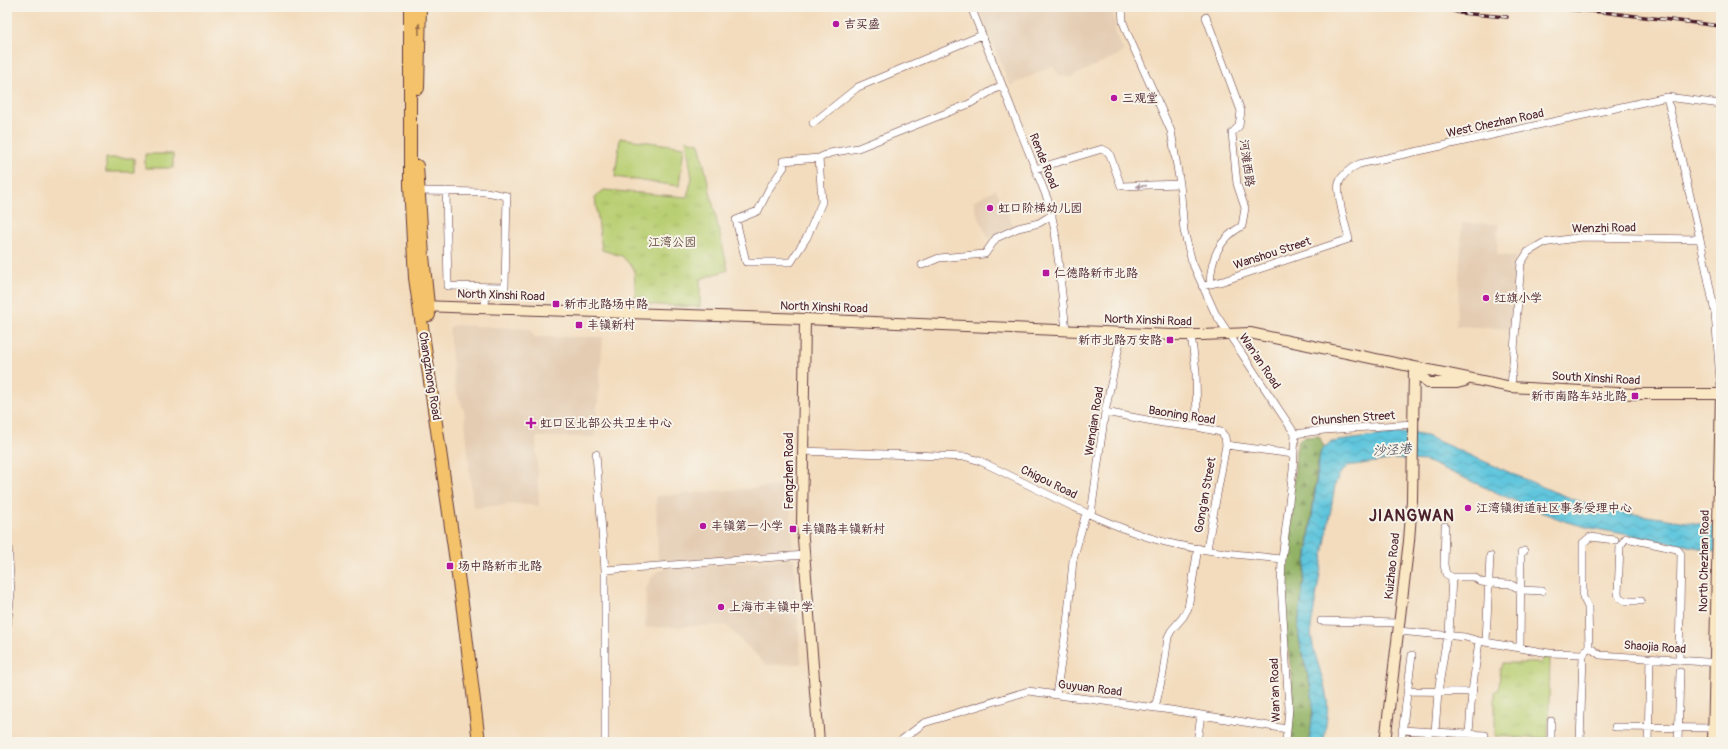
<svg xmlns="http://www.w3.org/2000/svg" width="1728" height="749" font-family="Pangolin,'LXGW WenKai TC',sans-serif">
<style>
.built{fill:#e4ccb2}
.grass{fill:#b9cf73;stroke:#82774f}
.forest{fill:url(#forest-firs);stroke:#6e6848}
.park{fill:url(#park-tufts);stroke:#82774f}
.water{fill:url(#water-waves);stroke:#557284}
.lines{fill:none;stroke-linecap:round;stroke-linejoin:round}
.street-casing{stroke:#633b41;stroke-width:8}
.secondary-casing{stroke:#633b41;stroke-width:12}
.primary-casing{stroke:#633b41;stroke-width:14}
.street{stroke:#fff;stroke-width:7}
.secondary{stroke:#fae7c3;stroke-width:10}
.primary{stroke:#f3c26a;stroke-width:12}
.rail-casing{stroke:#4a1f2b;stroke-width:3.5}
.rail{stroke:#f7f3e8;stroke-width:2;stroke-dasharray:6;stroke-linecap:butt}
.oneway{fill:#9e704a}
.oneway2{fill:#ae9aa0}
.poi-dot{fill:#b5179e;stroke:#f7f3e8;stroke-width:1.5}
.labels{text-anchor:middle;stroke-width:4;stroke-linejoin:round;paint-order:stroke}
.poi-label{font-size:12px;fill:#4a1f2b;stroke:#f7f3e8;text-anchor:start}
.street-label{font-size:12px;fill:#4a1f2b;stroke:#f7f3e8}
.park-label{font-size:12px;fill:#664b3d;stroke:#f7f3e8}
.water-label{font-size:13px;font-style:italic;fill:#515160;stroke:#f7f3e8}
.district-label{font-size:16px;font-weight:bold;letter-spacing:1px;fill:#4a1f2b;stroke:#f7f3e8}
</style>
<defs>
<pattern id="forest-firs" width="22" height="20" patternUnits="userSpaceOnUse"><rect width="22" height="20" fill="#92b265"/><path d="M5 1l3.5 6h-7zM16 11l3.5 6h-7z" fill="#799053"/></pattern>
<pattern id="park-tufts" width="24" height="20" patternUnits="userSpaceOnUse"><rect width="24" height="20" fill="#b9cf73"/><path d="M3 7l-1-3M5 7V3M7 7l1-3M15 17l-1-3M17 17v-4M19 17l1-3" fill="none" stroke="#a1b164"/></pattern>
<pattern id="water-waves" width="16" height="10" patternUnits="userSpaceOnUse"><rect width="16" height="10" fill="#60c6dd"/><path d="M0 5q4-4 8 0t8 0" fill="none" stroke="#51a0b3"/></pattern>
</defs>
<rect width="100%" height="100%" fill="#f7f3e8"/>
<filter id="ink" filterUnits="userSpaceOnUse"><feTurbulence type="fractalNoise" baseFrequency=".025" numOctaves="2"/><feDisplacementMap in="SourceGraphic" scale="8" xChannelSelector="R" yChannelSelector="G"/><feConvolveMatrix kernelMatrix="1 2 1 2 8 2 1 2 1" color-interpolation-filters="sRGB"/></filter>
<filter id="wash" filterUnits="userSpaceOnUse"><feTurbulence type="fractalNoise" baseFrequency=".012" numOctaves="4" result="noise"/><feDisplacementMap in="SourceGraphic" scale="16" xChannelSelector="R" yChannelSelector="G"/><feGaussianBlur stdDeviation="0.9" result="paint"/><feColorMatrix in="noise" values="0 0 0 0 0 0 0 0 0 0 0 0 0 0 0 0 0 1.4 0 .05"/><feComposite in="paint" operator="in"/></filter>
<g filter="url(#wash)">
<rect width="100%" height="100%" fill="#f3dcbd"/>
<path class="built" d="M978,7H1113L1116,35L1124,52L1071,77L1060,76L1052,66L1010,86Z
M996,189L1013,226L989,239L977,214L973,201Z
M1462,223L1498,224L1497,255L1516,256L1511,329L1456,326Z
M458,325L531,329L534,337H603L595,437H536L539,506L516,504L473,508L464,410L455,388L449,330L452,326Z
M789,485L793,553L658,563L656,496Z
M794,559L801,664L766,665L726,625L645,628L646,590L650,580L655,573L667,568Z"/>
<path class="grass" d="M620,138L684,147L679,186L615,177Z
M145,154H173V168H145Z
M106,158H134V172H106Z"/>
<path class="forest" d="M1319,436L1324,447L1320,453L1318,462L1298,627C1299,650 1309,672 1312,696C1314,711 1311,727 1309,742H1290L1292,676L1285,631L1283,591L1286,548L1292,513L1296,450L1299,440L1305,437Z"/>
<path class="park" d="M686,140L699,143L728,270L700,279V307L636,304L634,269L622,256L602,250L595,197L604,190L687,197L692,178Z
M1542,658H1550L1548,739L1495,736V691L1499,690L1500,670L1503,663H1542Z"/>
<path class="water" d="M1397,433H1410L1426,436L1552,491L1600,509L1721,527V552L1591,528L1567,522L1531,508L1426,461L1396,459L1347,466L1339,475L1335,485L1311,627C1311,653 1324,674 1327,699C1329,712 1325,728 1324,742H1309C1311,727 1314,711 1312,696C1309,672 1299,650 1298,627L1320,453L1324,447L1332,442Z"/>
</g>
<g filter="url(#ink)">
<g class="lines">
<g class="street-casing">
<path id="street" d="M971,7L1049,203L1055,231L1066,330
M1122,7L1123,22L1128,35L1171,131L1180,184L1184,231L1192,262L1215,313L1295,434L1293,470L1282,559L1281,585L1289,708L1286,742
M1206,17L1241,111L1239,126L1232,133L1237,184L1245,208L1242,226C1219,239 1211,258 1210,284
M1667,97L1700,239L1715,313L1721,394
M813,123L858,87L982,35
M819,158L783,161L784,167L770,187L758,211L736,220L746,262H791L807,237L822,202L819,158L830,153L858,148L969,104L1002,85
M1035,169L1102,149L1108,152L1110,155L1121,186L1180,184
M419,191L486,192L507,196L505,287L448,286L446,191
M922,265L939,258L985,254L996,238L1018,228L1039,223L1052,215
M1202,286L1223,281L1349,239C1346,228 1336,192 1339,183C1342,174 1351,168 1359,164L1667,97L1721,104
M485,308L486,287
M1191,335L1196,371L1197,427
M1511,387L1521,263L1528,252L1543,243L1582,237L1700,239
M1105,412L1163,423L1197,427L1221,432L1225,437L1226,445L1207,549
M1295,434L1324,430L1413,424
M1226,445L1293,454
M802,451L967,457L980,461C1037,488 1100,524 1161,541C1200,551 1242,555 1282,559
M596,454L605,570V742
M1091,514L1105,412L1122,332
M1445,526L1444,565L1446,574L1452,577H1474L1481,582L1489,583L1510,584L1521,590L1542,591
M7,527L11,593L7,627
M605,570L805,555
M1641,601H1626L1620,598L1618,594L1620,546L1626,538L1677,549L1681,554L1679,660
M1321,621L1399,623
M1398,631L1465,637L1479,641L1549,653L1584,654
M1449,635L1452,577
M1486,642L1490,556
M1520,647L1521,553L1524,551
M1589,647L1588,607L1583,597V543L1590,537L1615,540
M1589,647L1600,655L1721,663
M1407,691L1473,692
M1056,695L1067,624L1073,560L1086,513
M1155,708L1163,673L1168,637L1171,631L1183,617L1188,608L1198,548
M1615,727L1714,728
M1402,730L1485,735
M1435,732L1438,692L1447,635
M1469,734L1472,692L1479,641
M899,742L924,723L1028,691L1171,710L1287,729
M1197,742L1201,715
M1401,742L1412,655
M1428,742V732
M1551,742V721
M1580,742L1583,656L1586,650
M1648,742L1650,658
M1678,742L1680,672"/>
</g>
<g class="secondary-casing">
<path id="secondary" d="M421,306L805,319L1171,335H1202L1250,333L1511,387L1634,394H1721
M805,319L802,526L819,742
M1414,368L1428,383H1457L1465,381
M1385,742L1409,541L1412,500L1414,368
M1713,742L1721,394"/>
</g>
<g class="primary-casing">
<path id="primary" d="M410,7V185L415,278L463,610L479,742
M418,88L420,7
M417,166L423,256L429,315"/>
</g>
<use href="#street" class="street"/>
<use href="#secondary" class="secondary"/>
<use href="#primary" class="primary"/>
<g class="rail-casing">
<path id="rail" d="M1442,7L1460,13L1507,17
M1540,7L1602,12L1721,26"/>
</g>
<use href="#rail" class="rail"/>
</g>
<defs><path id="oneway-solid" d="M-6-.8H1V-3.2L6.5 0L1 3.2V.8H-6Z"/></defs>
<use class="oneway" href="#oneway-solid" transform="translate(419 29) rotate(-89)"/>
<use class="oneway2" href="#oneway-solid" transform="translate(1141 186) rotate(176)"/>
</g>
<g class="poi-dot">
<circle cx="836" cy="24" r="4"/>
<circle cx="1114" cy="98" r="4"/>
<circle cx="990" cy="208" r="4"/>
<rect x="1042" y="269" width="8" height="8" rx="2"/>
<circle cx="1486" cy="298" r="4"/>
<rect x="552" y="300" width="8" height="8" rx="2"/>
<rect x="575" y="321" width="8" height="8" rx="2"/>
<rect x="1166" y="336" width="8" height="8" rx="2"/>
<rect x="1631" y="392" width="8" height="8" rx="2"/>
<path d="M529 417h4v4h4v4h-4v4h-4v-4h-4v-4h4z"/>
<circle cx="1468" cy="508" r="4"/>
<circle cx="703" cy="526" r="4"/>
<rect x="789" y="525" width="8" height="8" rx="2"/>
<rect x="446" y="562" width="8" height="8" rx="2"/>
<circle cx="721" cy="607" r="4"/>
</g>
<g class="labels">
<g class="poi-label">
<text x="844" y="28">吉买盛</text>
<text x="1122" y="102">三观堂</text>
<text x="998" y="212">虹口阶梯幼儿园</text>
<text x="1054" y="277">仁德路新市北路</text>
<text x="1494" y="302">红旗小学</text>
<text x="564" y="308">新市北路场中路</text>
<text x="587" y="329">丰镇新村</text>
<text x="1162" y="344" text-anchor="end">新市北路万安路</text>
<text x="1627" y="400" text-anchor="end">新市南路车站北路</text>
<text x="540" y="427">虹口区北部公共卫生中心</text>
<text x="1476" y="512">江湾镇街道社区事务受理中心</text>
<text x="711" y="530">丰镇第一小学</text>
<text x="801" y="533">丰镇路丰镇新村</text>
<text x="458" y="570">场中路新市北路</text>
<text x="729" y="611">上海市丰镇中学</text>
</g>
<g class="street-label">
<text transform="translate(1495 123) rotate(-12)" y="4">West Chezhan Road</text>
<text transform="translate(1044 161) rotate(68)" y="4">Rende Road</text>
<text transform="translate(1247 163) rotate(82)" y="4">河滩西路</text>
<text transform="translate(1604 228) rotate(-1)" y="4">Wenzhi Road</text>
<text transform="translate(1272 253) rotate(-18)" y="4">Wanshou Street</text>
<text transform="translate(501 295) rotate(2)" y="4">North Xinshi Road</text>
<text transform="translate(824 307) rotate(2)" y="4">North Xinshi Road</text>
<text transform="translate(1148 320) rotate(2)" y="4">North Xinshi Road</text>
<text transform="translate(1260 361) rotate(56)" y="4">Wan'an Road</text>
<text transform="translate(430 376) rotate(81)" y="4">Changzhong Road</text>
<text transform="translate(1596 378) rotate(3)" y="4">South Xinshi Road</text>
<text transform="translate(1182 415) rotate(9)" y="4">Baoning Road</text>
<text transform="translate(1353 418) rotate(-4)" y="4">Chunshen Street</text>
<text transform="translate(1094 421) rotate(-81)" y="4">Wenqian Road</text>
<text transform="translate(789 471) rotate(-90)" y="4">Fengzhen Road</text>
<text transform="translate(1049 482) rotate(26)" y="4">Chigou Road</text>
<text transform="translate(1205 495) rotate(-80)" y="4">Gong'an Street</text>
<text transform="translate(1704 561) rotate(-89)" y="4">North Chezhan Road</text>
<text transform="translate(1392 566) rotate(-84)" y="4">Kuizhao Road</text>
<text transform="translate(1655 647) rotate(4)" y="4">Shaojia Road</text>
<text transform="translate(1090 688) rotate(7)" y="4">Guyuan Road</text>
<text transform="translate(1275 690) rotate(-92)" y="4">Wan'an Road</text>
</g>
<g class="park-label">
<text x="672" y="246">江湾公园</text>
</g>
<g class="water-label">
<text transform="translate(1392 449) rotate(-4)" y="5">沙泾港</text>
</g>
<g class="district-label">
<text x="1412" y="521">JIANGWAN</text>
</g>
</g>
<rect width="1728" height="749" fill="none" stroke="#f7f3e8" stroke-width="24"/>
</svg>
